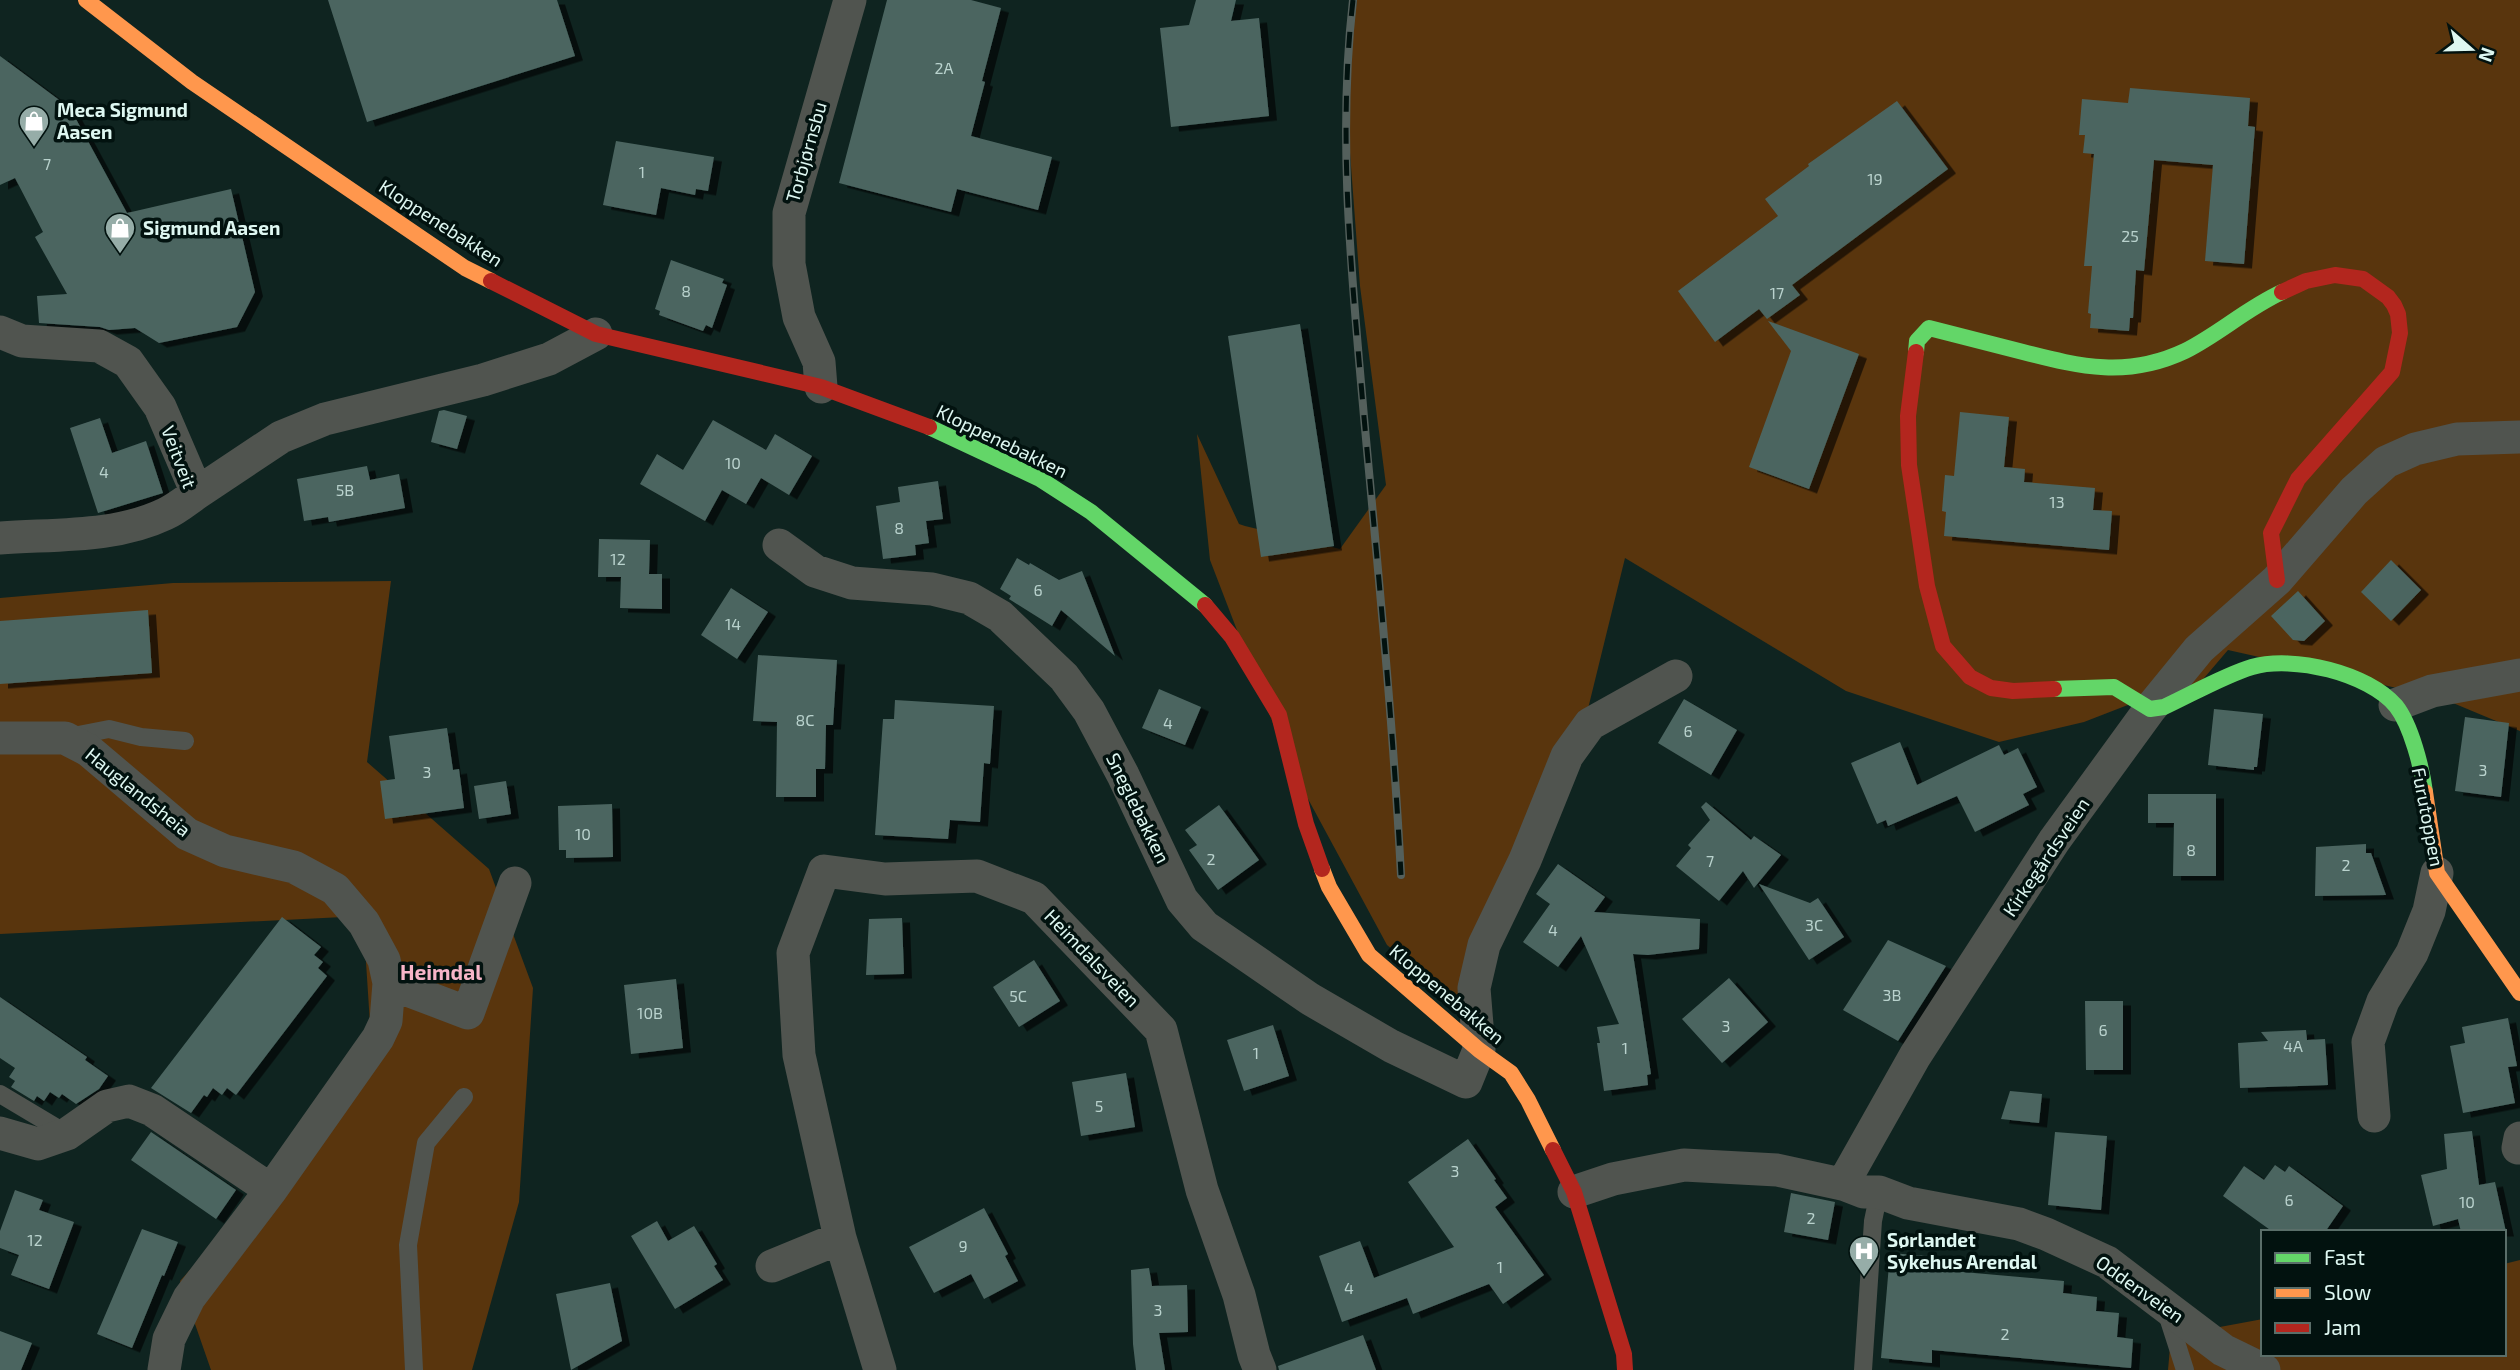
<svg xmlns="http://www.w3.org/2000/svg" width="2520" height="1370" font-family="'Exo 2',sans-serif">
<style>
.green{fill:#59350d}
.building{fill:#4b6560;filter:url(#shadow)}
.lines{fill:none;stroke-linecap:round;stroke-linejoin:round}
.lane{stroke:#50544f;stroke-width:18}
.street{stroke:#50544f;stroke-width:33}
.fast{stroke:#63d668;stroke-width:16}
.slow{stroke:#ff974d;stroke-width:16}
.jam{stroke:#b3261e;stroke-width:16}
.rail-casing{stroke:#54605c;stroke-width:8}
.rail{stroke:#02120f;stroke-width:5;stroke-dasharray:16;stroke-linecap:butt}
.labels{text-anchor:middle;stroke-width:7;stroke-linejoin:round;paint-order:stroke}
.number-label{font-size:16px;fill:#b9d2cd}
.poi-label{font-size:19px;font-weight:bold;fill:#def7f1;stroke:#02120f;text-anchor:start}
.street-label{font-size:19px;fill:#def7f1;stroke:#02120f}
.neighbourhood-label{font-size:21px;font-weight:bold;fill:#f7b5c8;stroke:#02120f}
</style>
<defs>
<filter id="shadow"><feDropShadow dx="8" dy="4.5" stdDeviation="0" flood-color="#0009"/></filter>
</defs>
<rect width="100%" height="100%" fill="#0f2420"/>
<path class="green" d="M1357,0H2520V731L2441,698L2228,650L2181,705L2133,703L2084,722L1999,742L1846,691L1625,558L1585,721L1462,1007L1387,945L1287,760L1210,560L1197,434L1239,524L1245,526L1340,549L1386,485L1360,286L1345,86Z
M391,581L367,762L489,869L533,988L519,1202L472,1370H211L180,1281L258,1194L371,1039L363,916L0,934V598L173,583Z
M2520,1260V1370H2168L2171,1336L2263,1319V1354H2504V1264Z"/>
<path class="building" d="M328,0H557L575,56L367,122Z
M887,0H971L1001,8L982,81L985,82L971,136L1052,157L1038,210L957,189L951,212L839,183Z
M1196,0H1236L1231,21L1259,18L1269,116L1171,127L1160,28L1189,25Z
M0,56L70,108L127,213L231,189L255,292L237,327L159,343L135,328L109,330L100,327L39,323L37,296L67,294L35,237L43,232L15,178L0,185Z
M2130,88L2250,98L2248,126L2255,127L2244,264L2205,261L2213,165L2154,160L2144,271L2136,270L2133,318H2130L2129,331L2090,328L2091,314L2088,313L2092,266H2084L2094,154L2083,153L2085,135H2079L2082,99L2128,103Z
M1897,101L1948,169L1792,285L1800,295L1767,319L1759,309L1715,342L1678,291L1778,216L1765,199L1809,166L1808,164Z
M616,141L714,157L708,191L696,189L695,195L661,188L656,215L603,205Z
M671,260L724,279L722,283L727,285L712,328L706,325L703,331L659,315L660,311L655,309Z
M1768,321L1859,354L1809,489L1749,467L1791,351Z
M1300,324L1334,546L1261,557L1228,336Z
M444,410L467,416L457,449L431,442L439,411Z
M1960,412L2009,417L2004,467L2025,469L2024,482L2095,488L2093,510L2112,511L2109,550L1944,536L1946,512L1942,511L1945,475L1954,476Z
M100,418L112,453L146,441L163,493L98,513L70,428Z
M713,420L766,450L775,434L812,456L789,495L761,478L746,504L722,490L705,521L640,484L657,454L683,470Z
M367,466L370,480L399,474L405,508L329,522L328,517L304,521L297,479Z
M938,481L943,519L926,521L929,543L915,545L916,555L883,559L876,506L900,502L898,487Z
M599,539L650,540L649,574H662V609L620,608L621,577H598Z
M1017,558L1029,565L1030,563L1059,580L1082,571L1115,656L1061,610L1052,626L1009,599L1011,596L1000,589Z
M2391,560L2421,590L2391,621L2361,592Z
M731,588L768,612L737,659L701,635Z
M2298,591L2325,621L2304,641L2293,640L2271,616Z
M148,610L152,673L0,684V621Z
M758,655L837,660L833,725H826L825,769H816V797H776L777,722L753,721Z
M1159,689L1201,707L1185,745L1142,728Z
M1684,699L1737,730L1711,775L1658,743Z
M895,700L994,706L990,764L984,763L980,822L950,820L948,839L875,835L883,719H894Z
M2214,709L2263,714L2257,767H2254V770L2208,765Z
M2465,717L2509,723L2501,797L2455,791Z
M447,728L453,770L459,769L464,808L385,819L380,781L395,779L389,736Z
M1900,742L1917,785L1999,745L2004,755L2018,748L2037,787L2023,794L2029,805L1975,832L1957,796L1888,826L1886,820L1877,824L1851,763Z
M506,781L511,814L479,819L474,786Z
M2148,794H2216V876H2173L2174,823H2148Z
M1706,802L1751,840L1754,836L1781,855L1754,888L1743,871L1719,901L1676,866L1691,848L1688,845L1710,820L1701,807Z
M612,804L613,857L566,858V850H559L558,806Z
M1219,805L1259,860L1218,890L1189,850L1197,845L1185,830Z
M2366,844V853H2371L2386,895L2315,896L2316,847Z
M1558,864L1605,897L1594,912L1700,919L1699,949L1648,955L1633,954L1651,1074L1647,1075L1648,1085L1604,1091L1597,1043H1600L1597,1027L1619,1024L1581,936L1558,967L1523,942L1550,904L1536,894Z
M1759,884L1810,903L1818,898L1844,937L1809,960Z
M282,917L321,947L314,955L323,962L318,968L327,976L236,1095L227,1088L222,1095L213,1088L207,1097L204,1095L191,1113L151,1088Z
M902,918L904,974L866,975L869,919Z
M1888,940L1946,966L1898,1041L1843,1010Z
M1034,960L1060,1001L1019,1027L993,987Z
M1729,978L1768,1022L1722,1063L1682,1019Z
M676,979L683,1048L631,1054L624,985Z
M0,997L87,1057L85,1060L108,1076L99,1089L76,1104L62,1094L59,1098L50,1092L44,1101L37,1096L34,1101L11,1087L15,1081L9,1077L15,1068L0,1058Z
M2085,1001H2123V1070H2086Z
M2508,1018L2517,1066L2508,1067L2515,1103L2463,1113L2450,1046L2465,1043L2462,1027Z
M1273,1025L1289,1076L1244,1091L1227,1040Z
M2306,1030L2307,1040L2325,1039L2328,1085L2240,1088L2238,1043L2268,1041L2261,1032Z
M1126,1073L1135,1127L1081,1136L1072,1082Z
M2010,1091L2042,1094L2039,1123L2001,1119Z
M2472,1131L2479,1185L2495,1182L2506,1232H2461L2458,1219L2433,1226L2421,1175L2447,1169L2444,1134Z
M151,1132L236,1190L216,1219L131,1160Z
M2055,1132L2107,1136L2101,1210L2048,1205Z
M1468,1139L1496,1179L1494,1180L1507,1198L1495,1207L1544,1275L1503,1304L1489,1284L1413,1314L1407,1298L1342,1322L1319,1256L1360,1241L1374,1278L1454,1247L1408,1182Z
M2275,1165L2285,1172L2289,1166L2343,1206L2325,1232H2273L2223,1196L2244,1166L2264,1180Z
M15,1190L43,1200L39,1210L74,1222L49,1289L11,1275L19,1255L0,1248V1231Z
M1791,1193L1835,1202L1828,1240L1784,1232Z
M984,1208L1008,1254L1005,1256L1018,1281L984,1299L971,1274L934,1293L909,1247Z
M657,1221L668,1241L694,1226L717,1264L714,1266L723,1280L675,1309L631,1236Z
M142,1229L178,1242L164,1276L162,1275L132,1348L97,1334Z
M1890,1253L1941,1257L1940,1270L2064,1281L2063,1293L2097,1297L2096,1311L2119,1313L2117,1337L2133,1339L2131,1368L1932,1350V1363L1881,1358Z
M1149,1268L1152,1286L1187,1285L1188,1332L1159,1333L1165,1370H1136L1133,1344L1131,1270Z
M610,1283L622,1341L571,1370L556,1294Z
M0,1331L32,1343L21,1370H0Z
M1363,1335L1376,1370H1279L1278,1366Z"/>
<g class="lines">
<path class="lane" d="M68,737L109,729L141,737L185,741
M0,1094L67,1134
M2166,1311L2185,1370
M414,1370L408,1245L426,1143L464,1097
M1863,1370L1873,1221L1879,1192"/>
<path class="street" d="M0,332L22,341L99,346L128,362L160,407L197,493C187,500 176,509 165,514C115,538 55,534 0,538
M821,387L819,362L799,317L789,264V213L850,0
M197,493L281,437L325,419L483,380L549,359L596,334
M779,545L815,571L852,583L932,589L969,598L1000,616L1064,677L1089,711L1123,775L1182,900L1204,926L1310,999L1391,1046L1466,1082L1479,1050L1474,988L1484,945L1525,860L1567,756L1590,724L1676,676
M2395,705L2432,691L2520,675
M0,738H65L88,750L187,834L225,851L294,867L335,889L364,923L384,960L389,983L386,1021L378,1038L271,1190L189,1298L169,1339L164,1370
M389,983L468,1013L515,883
M2374,1116L2368,1042L2383,1001L2412,953L2429,911L2437,873
M0,1133L38,1144L67,1134L107,1106L129,1101L152,1110L271,1190
M2518,1148L2520,1138
M1846,1185L1864,1192H1879L1908,1203L2019,1224L2046,1234L2107,1262L2223,1350L2264,1370
M1574,1192L1613,1179L1684,1165L1777,1170L1846,1185L1849,1173L1915,1056L2054,841L2150,709L2199,649L2277,580L2354,491L2386,462L2415,449L2457,439L2520,437
M840,1238L880,1370
M772,1266L840,1238L799,1055L793,953L824,871L885,879L977,876L1034,898L1161,1030L1202,1190L1239,1295L1254,1355L1260,1370"/>
<path class="fast" d="M1916,352L1917,341L1929,328C1960,336 1992,344 2023,352C2081,367 2128,378 2185,351C2219,334 2247,308 2282,292
M929,427L1040,479L1091,512L1205,605
M2054,689L2114,687L2150,709L2164,707C2190,695 2225,675 2252,667C2293,655 2368,673 2396,706C2411,725 2422,768 2425,792"/>
<path class="slow" d="M86,0L192,82L465,268L491,281
M2425,792L2437,873L2520,993
M1322,869L1329,887L1369,955L1479,1050L1511,1073L1528,1100L1553,1150"/>
<path class="jam" d="M491,281L596,334L821,387L929,427
M1916,352L1908,416L1909,465L1927,586L1943,646L1970,677L1991,688L2013,691L2054,689
M2277,580L2271,533L2298,479L2392,372L2400,333L2398,314L2394,305L2388,297L2363,279L2335,275L2306,281L2282,292
M1205,605L1232,637L1279,715L1306,824L1322,869
M1553,1150L1574,1192L1624,1354L1625,1370"/>
<g class="rail-casing">
<path id="rail" d="M1353,0C1337,139 1352,278 1364,417C1378,570 1393,722 1401,875"/>
</g>
<use href="#rail" class="rail"/>
</g>
<defs>
<g id="shop-pin" transform="scale(1.575)"><path d="M0 17L-7.5 6A9.5 9.5 0 1 1 7.5 6Z" fill="#96ada8" stroke="#02120f"/><path d="M-5-2.5h2.3a2.7 3.5 0 0 1 5.4 0H5L5.5 6h-11ZM-1.5-2.5h3a1.5 2.3 0 0 0-3 0Z" fill="#fff"/></g>
<g id="hospital-pin" transform="scale(1.575)"><path d="M0 17L-7.5 6A9.5 9.5 0 1 1 7.5 6Z" fill="#96ada8" stroke="#02120f"/><path d="M-5-5h3v3.5h4V-5h3V5h-3V1.5h-4V5h-3Z" fill="#fff"/></g>
</defs>
<g fill-rule="evenodd">
<use href="#shop-pin" x="34" y="121"/>
<use href="#shop-pin" x="120" y="228"/>
<use href="#hospital-pin" x="1864" y="1251"/>
</g>
<g class="labels">
<g class="number-label">
<text x="944" y="74">2A</text>
<text x="47" y="170">7</text>
<text x="642" y="178">1</text>
<text x="1875" y="185">19</text>
<text x="2130" y="242">25</text>
<text x="686" y="297">8</text>
<text x="1777" y="299">17</text>
<text x="733" y="469">10</text>
<text x="104" y="478">4</text>
<text x="345" y="496">5B</text>
<text x="2057" y="508">13</text>
<text x="899" y="534">8</text>
<text x="618" y="565">12</text>
<text x="1038" y="596">6</text>
<text x="733" y="630">14</text>
<text x="805" y="726">8C</text>
<text x="1168" y="729">4</text>
<text x="1688" y="737">6</text>
<text x="2483" y="776">3</text>
<text x="427" y="778">3</text>
<text x="583" y="840">10</text>
<text x="2191" y="856">8</text>
<text x="1211" y="865">2</text>
<text x="1710" y="867">7</text>
<text x="2346" y="871">2</text>
<text x="1814" y="931">3C</text>
<text x="1553" y="936">4</text>
<text x="1892" y="1001">3B</text>
<text x="1018" y="1002">5C</text>
<text x="650" y="1019">10B</text>
<text x="1726" y="1032">3</text>
<text x="2103" y="1036">6</text>
<text x="2293" y="1052">4A</text>
<text x="1625" y="1054">1</text>
<text x="1256" y="1059">1</text>
<text x="1099" y="1112">5</text>
<text x="1455" y="1177">3</text>
<text x="2289" y="1206">6</text>
<text x="2467" y="1208">10</text>
<text x="1811" y="1224">2</text>
<text x="35" y="1246">12</text>
<text x="963" y="1252">9</text>
<text x="1500" y="1273">1</text>
<text x="1349" y="1294">4</text>
<text x="1158" y="1316">3</text>
<text x="2005" y="1340">2</text>
</g>
<g class="poi-label">
<text x="57" y="117">Meca Sigmund<tspan x="57" dy="22">Aasen</tspan></text>
<text x="143" y="235">Sigmund Aasen</text>
<text x="1887" y="1247">Sørlandet<tspan x="1887" dy="22">Sykehus Arendal</tspan></text>
</g>
<g class="street-label">
<text transform="translate(806 152) rotate(-74)" y="7">Torbjørnsbu</text>
<text transform="translate(441 223) rotate(33)" y="7">Kloppenebakken</text>
<text transform="translate(1002 441) rotate(26)" y="7">Kloppenebakken</text>
<text transform="translate(179 457) rotate(69)" y="7">Veitveit</text>
<text transform="translate(138 792) rotate(39)" y="7">Hauglandsheia</text>
<text transform="translate(1138 808) rotate(64)" y="7">Sneglebakken</text>
<text transform="translate(2428 817) rotate(79)" y="7">Furutoppen</text>
<text transform="translate(2046 857) rotate(-56)" y="7">Kirkegårdsveien</text>
<text transform="translate(1092 958) rotate(46)" y="7">Heimdalsveien</text>
<text transform="translate(1447 994) rotate(40)" y="7">Kloppenebakken</text>
<text transform="translate(2140 1289) rotate(35)" y="7">Oddenveien</text>
</g>
<g class="neighbourhood-label">
<text x="441" y="980">Heimdal</text>
</g>
</g>
<rect x="2261" y="1230" width="245" height="126" fill="#02120f" stroke="#5a6e69" stroke-width="2"/>
<rect x="2275" y="1253" width="35" height="10" fill="#63d668" stroke="#5a6e69" stroke-width="2"/>
<text x="2324" y="1265" font-size="21" fill="#def7f1">Fast</text>
<rect x="2275" y="1288" width="35" height="10" fill="#ff974d" stroke="#5a6e69" stroke-width="2"/>
<text x="2324" y="1300" font-size="21" fill="#def7f1">Slow</text>
<rect x="2275" y="1323" width="35" height="10" fill="#b3261e" stroke="#5a6e69" stroke-width="2"/>
<text x="2324" y="1335" font-size="21" fill="#def7f1">Jam</text>
<g transform="translate(2471 49) rotate(110)" stroke="#02120f" stroke-width="5" paint-order="stroke">
<path d="M0-5L12 26L0 18L-12 26Z" fill="#def7f1"/>
<text y="-10" font-size="19" font-weight="bold" text-anchor="middle" fill="#def7f1">N</text>
</g>
</svg>
